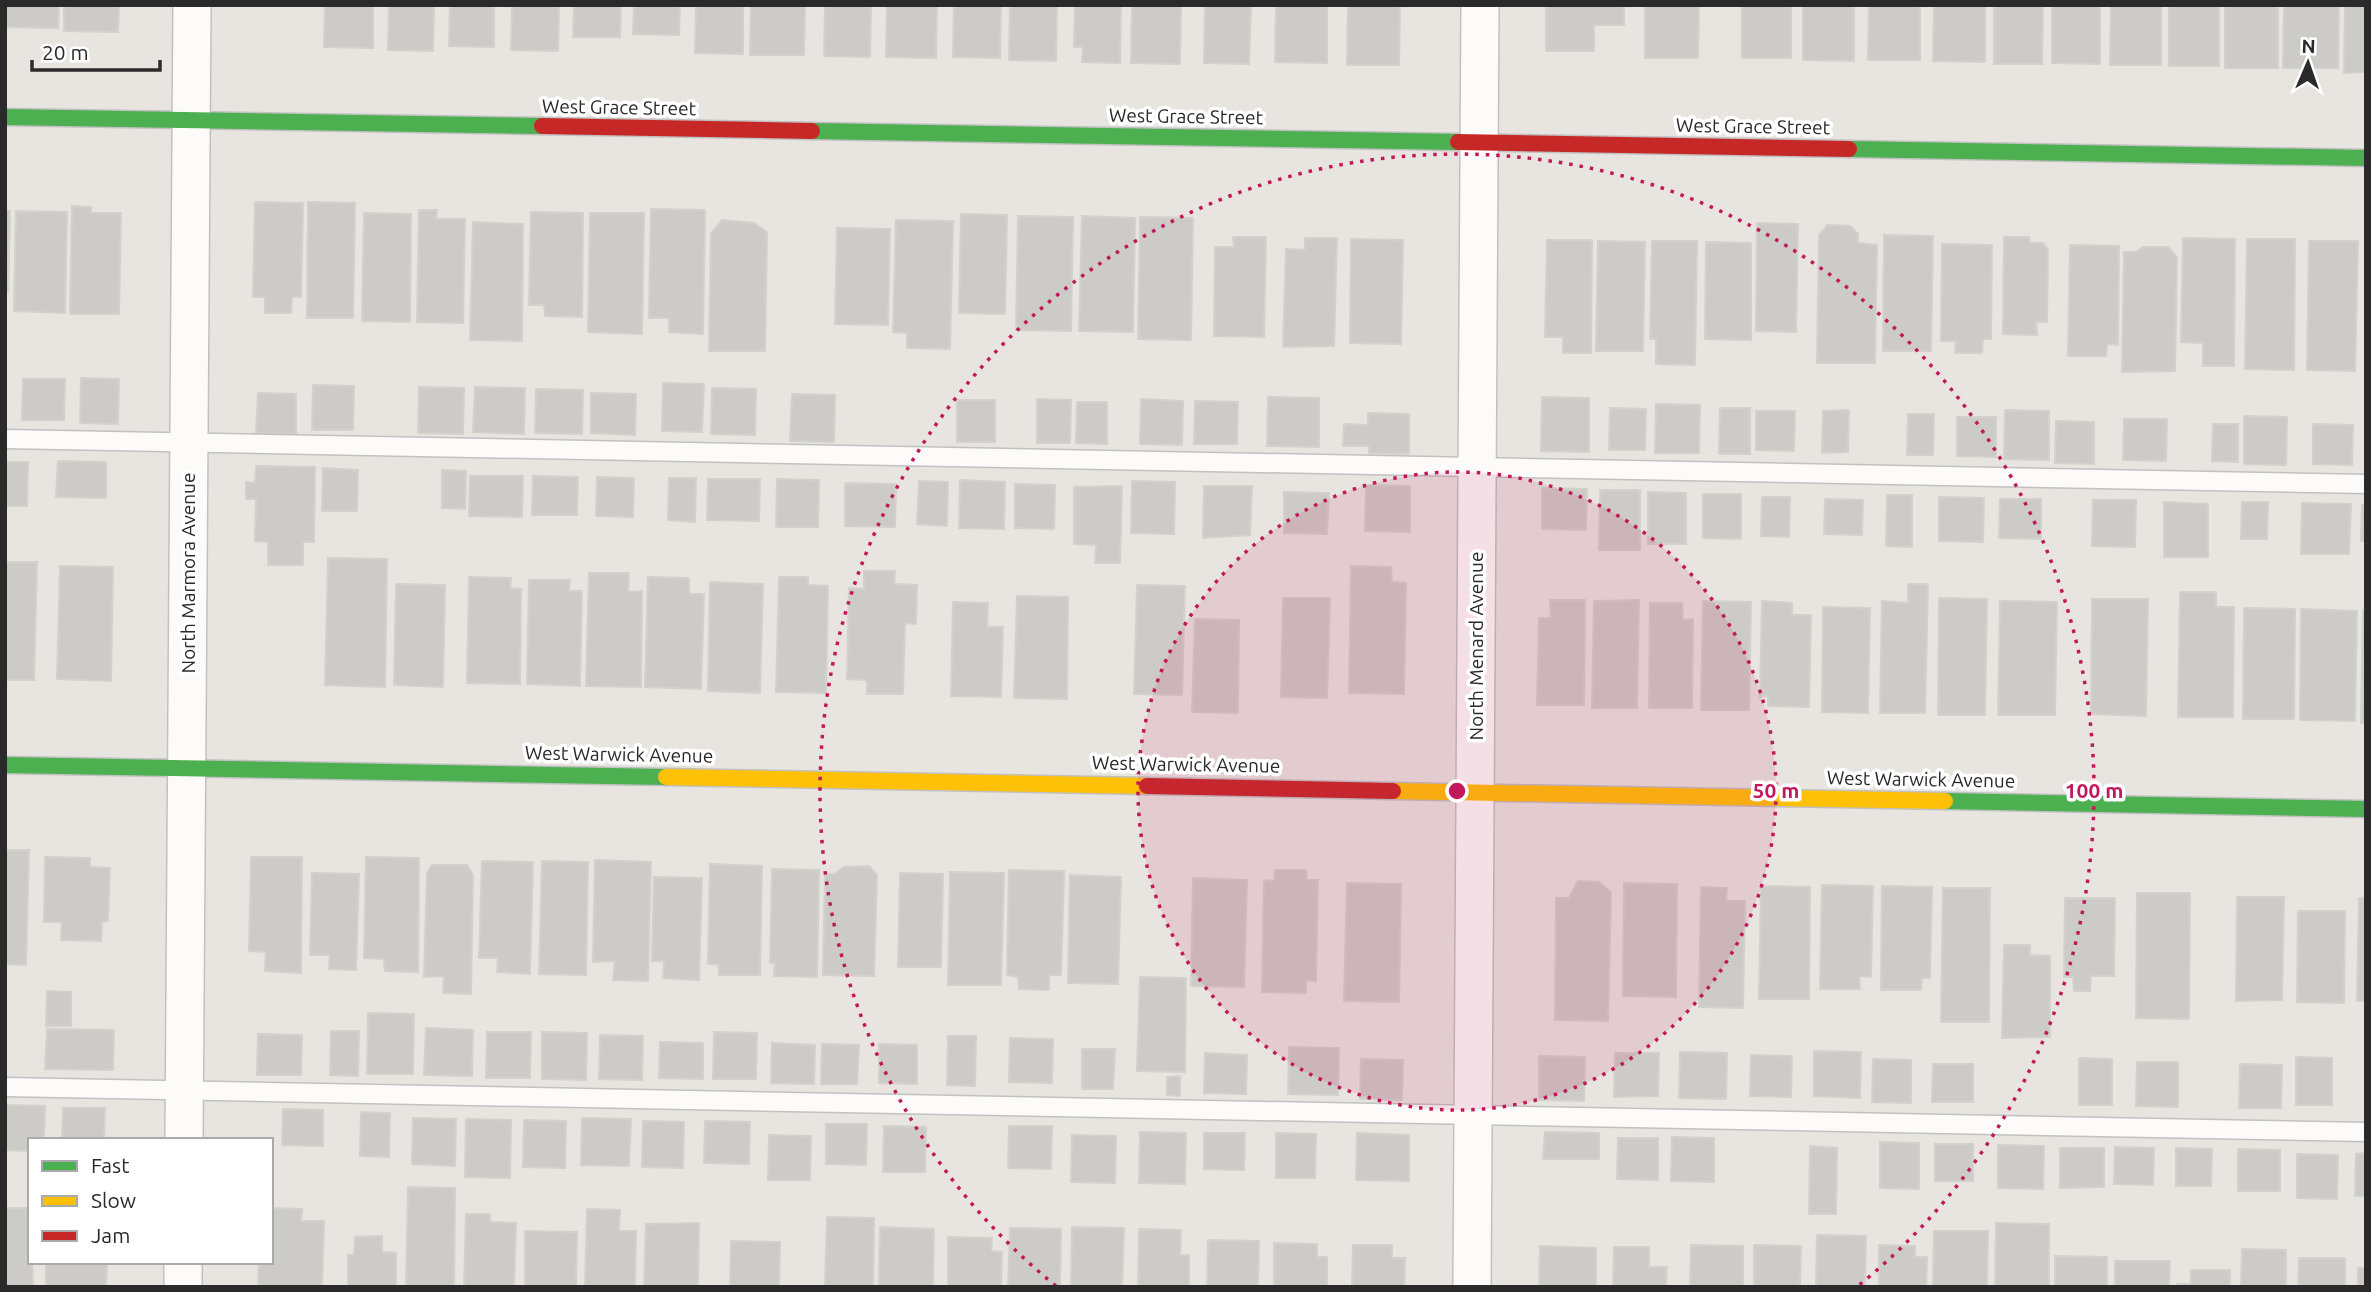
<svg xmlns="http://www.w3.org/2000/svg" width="2371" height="1292" font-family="Ubuntu,sans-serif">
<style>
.building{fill:#cdcbc7;stroke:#d3d1cc;stroke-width:2}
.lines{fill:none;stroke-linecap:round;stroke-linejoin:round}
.lane-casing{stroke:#c2c1c1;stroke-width:21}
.street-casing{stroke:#c2c1c1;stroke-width:40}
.fast-casing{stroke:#c2c1c1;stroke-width:19}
.slow-casing{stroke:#c2c1c1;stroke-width:19}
.jam-casing{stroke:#c2c1c1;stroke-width:19}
.lane{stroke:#fcfbfa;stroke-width:18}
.street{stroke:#fcfbfa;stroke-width:37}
.fast{stroke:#4caf50;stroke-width:16}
.slow{stroke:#ffc107;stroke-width:16}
.jam{stroke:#c62828;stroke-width:16}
.ring{fill:none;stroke:#c2185b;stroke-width:3.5;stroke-dasharray:3.5 7}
.labels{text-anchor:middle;stroke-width:7;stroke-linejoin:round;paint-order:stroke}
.street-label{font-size:19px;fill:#2a2a2a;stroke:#fff}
.centre{fill:#c2185b;stroke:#fff;stroke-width:3.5}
.ring-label{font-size:21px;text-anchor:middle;font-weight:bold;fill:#c2185b;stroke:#fff;stroke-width:7;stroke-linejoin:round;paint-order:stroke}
</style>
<rect width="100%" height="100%" fill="#e8e5e0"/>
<path class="building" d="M5,5H59L58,28L5,27Z
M64,5H119L118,32L64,31Z
M325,5H373V48L324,47Z
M389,5H434L433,51L388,50Z
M450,5H494V47L449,46Z
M512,5H559L558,51L511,50Z
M574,5H621L620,37H573Z
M634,5H680L679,35L633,34Z
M696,5H743V54L695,53Z
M751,5H805L804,55H750Z
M825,5H871L870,57L824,56Z
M887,5H937L936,58L886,57Z
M954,5H1001L1000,58L953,57Z
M1010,5H1057L1056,61L1009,60Z
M1075,5H1121L1120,63L1082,62L1083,47H1074Z
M1132,5H1181L1180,64L1131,63Z
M1205,5H1251L1249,64L1204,63Z
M1276,5H1327V63L1275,62Z
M1348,5H1400L1399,65H1347Z
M1546,5H1624V25H1594V51H1546Z
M1645,5H1699L1698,58H1645Z
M1742,5H1791V58H1742Z
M1803,5H1854V61L1803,60Z
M1869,5H1920V60H1868Z
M1934,5H1985V62L1933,61Z
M1994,5H2043L2042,64H1994Z
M2052,5H2100V64L2052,63Z
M2111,5H2161V65H2110Z
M2169,5H2219V66H2169Z
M2225,5H2278V68H2225Z
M2284,5H2339L2338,68H2283Z
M2345,5H2366V72L2344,73Z
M255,202L303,203L301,297H292L291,313H265V297H253Z
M308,202L355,203L353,318H307Z
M72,206L91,207V213H121L119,314H70Z
M651,209L705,210L703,334L669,332V318H649Z
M419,210H437L436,219H465L463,323L417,322Z
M5,211H10L8,292H5Z
M16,211L67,212L65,313L14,311Z
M531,212L583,213L582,317L545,316L544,305H529Z
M364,213L411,214L410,322L362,321Z
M590,213H644L642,334L588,332Z
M961,214L1007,215L1005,314L959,313Z
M1018,216L1073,217L1071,331L1016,330Z
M1082,216L1135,218L1133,332L1079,331Z
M1140,217L1193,218L1191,340L1138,339Z
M722,220L754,223L767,232L765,351H709L711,233Z
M896,220L953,221L950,349L907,348V333L893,332Z
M473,222L523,224L522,341L470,340Z
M1757,223L1798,224L1796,332L1756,331Z
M1827,225L1850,226L1858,234V243L1877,245L1875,363H1817L1819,235Z
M837,228L890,229L888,325L835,324Z
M1884,235L1933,236L1931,351H1883Z
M1233,237H1266L1264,337L1214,336L1215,247H1234Z
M2004,237H2029L2030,243H2043L2048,250L2047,322H2036L2037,335L2003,334Z
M1305,238H1337L1334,346L1283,347L1286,249L1305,250Z
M2183,238L2235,239L2234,366H2203V343L2181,342Z
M1351,239L1403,240L1401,344L1350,343Z
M2247,239H2295L2294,370L2245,369Z
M1547,240H1592L1591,353H1563V337H1545Z
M1598,241L1645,242L1643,351H1596Z
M1652,241H1697L1695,365L1656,364V339H1650Z
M2309,241H2358L2355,371L2307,370Z
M1706,242L1751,243V340L1705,339Z
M1942,244L1992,245L1991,339H1983L1982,353H1955L1956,341H1941Z
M2070,245L2119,246L2118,345L2107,344L2106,356H2068Z
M2143,247H2168L2177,257L2175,371L2122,372L2124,252H2136Z
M81,378L119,379L118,424L80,423Z
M23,379H65L64,420H22Z
M663,383L704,384L702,432L662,431Z
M313,385L354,386L353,430H312Z
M419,387L464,388L463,434L418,433Z
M475,387L525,388L524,434L473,432Z
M712,388L756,389L755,435L711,434Z
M536,389L583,390L582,434L535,433Z
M258,393L296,394V434L256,433Z
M591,393L636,394L635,435L591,433Z
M792,394L835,395L834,442L790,441Z
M1268,397L1319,398V447L1267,446Z
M1542,397L1589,398V452L1541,451Z
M1037,399L1071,400L1070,443H1037Z
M1141,399L1183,401L1182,445L1140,444Z
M957,400H995V442H957Z
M1195,401L1238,402L1237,444H1194Z
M1077,402H1107V444L1076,443Z
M1656,404L1700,405L1699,453H1655Z
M1610,408L1646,409L1645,450H1609Z
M1720,408H1750V454H1719Z
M1849,410L1848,452L1822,453L1823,411Z
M2005,410L2049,411V460L2004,459Z
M1756,411H1795L1794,451L1756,450Z
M1368,413L1409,414V454L1369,453V446H1343L1344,424L1368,425Z
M1908,414H1934L1933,455H1907Z
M2244,416L2287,417L2286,465L2244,464Z
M1957,417H1996V457L1957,456Z
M2124,419H2167L2166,461L2123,460Z
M2056,421L2094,422V464L2055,463Z
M2213,424H2238V462L2212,461Z
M2313,424L2353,425L2352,465L2313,464Z
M58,461L106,462V498L56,497Z
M5,462H28L27,506H5Z
M256,466L315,467L314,542H303V565H268V542L255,541L256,499H246V482L255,483Z
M323,468L358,470L357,511H322Z
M442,470L466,471L465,509L442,508Z
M470,476H523L522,517L469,516Z
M533,476L578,477L577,515H532Z
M597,477L634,478L633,517L596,516Z
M669,478H696L695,522L668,520Z
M708,479H760L759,521L707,520Z
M777,479L819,480L818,527H776Z
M960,480L1005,482L1004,529L959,528Z
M919,481L948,482L947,526L917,524Z
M1132,481L1175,482L1174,534L1131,533Z
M845,483L896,484L895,527L845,526Z
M1015,484L1055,485L1054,529L1015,528Z
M1366,485L1410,486V532L1365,531Z
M1122,486L1120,563H1095L1096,545L1074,544V487Z
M1204,486H1252L1250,535L1203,538Z
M1542,488L1587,489L1586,530L1542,529Z
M1600,490H1640V550H1599Z
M1284,492L1329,493L1327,534L1284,533Z
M1648,492L1686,493V544H1648Z
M1703,494H1741V539L1703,538Z
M1887,495H1912V547L1886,546Z
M1762,497H1790L1789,537L1761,536Z
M1939,497L1984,498L1983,542L1939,541Z
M1825,499L1863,500L1862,535L1824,534Z
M2000,499H2041V539L1999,538Z
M2093,500H2136L2135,547L2092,546Z
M2164,502L2208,504V557H2164Z
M2242,502H2268L2267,539H2241Z
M2302,503L2351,504L2349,554H2301Z
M2362,505H2366V541H2361Z
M328,558L387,559L385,687L325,685Z
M5,562H37L34,680H5Z
M60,566L113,567L111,681L57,679Z
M1351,566L1391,567L1392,582L1406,583L1404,694L1349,693Z
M864,571H895L894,584L917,585L916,624L905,623L903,694H867V680L847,679L849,588L864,589Z
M589,573H629L628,592L642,591L641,687L586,686Z
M469,577L511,578L510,588L521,589L520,684L467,683Z
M648,577L689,578V594H704L701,689L645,687Z
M779,577H808V585L828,586L826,693L776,692Z
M529,580H570L569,591H582L580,686L527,684Z
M710,582L763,584L760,693L708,691Z
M396,584L445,585L443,687L394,685Z
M1908,584H1928L1925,713H1880L1882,601L1908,603Z
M1137,585L1185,586L1182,695L1134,694Z
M2180,592H2216V607H2234L2233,717H2178Z
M1017,596L1068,597L1067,699L1014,698Z
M1283,598H1330L1327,698L1281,697Z
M1939,598L1987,599L1985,715H1938Z
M2092,599H2148L2146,716L2091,714Z
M1550,600H1585L1584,705H1537L1539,618H1551Z
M1639,600L1637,708H1592L1594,601Z
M1703,601L1751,602L1749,710H1701Z
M1762,601L1792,603V615H1811L1809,707L1768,706V696L1760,697Z
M2000,601L2057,602L2055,715H1998Z
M953,602L988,603L987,627H1003L1001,697L951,696Z
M1650,603H1682L1683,620L1693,619L1692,708H1649Z
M1823,607L1870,608L1868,713L1822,712Z
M2244,608L2295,609L2294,719H2243Z
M2301,609L2357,611L2355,721L2300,720Z
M2363,610H2366V723H2361Z
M1195,619L1239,620L1238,713L1192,712Z
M5,850H29L26,965L5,964Z
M45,857L90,858V867L110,868L108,921L102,922L101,941L61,940L62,922H44Z
M251,857H302L301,973L265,971L266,952L249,951Z
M366,857L419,858L418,972L385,971L384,959L364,958Z
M595,860L651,862L648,981L613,980L615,961L593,962Z
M482,861L533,862L530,974L497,972L498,958H479Z
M542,861L588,862L586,975L539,974Z
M710,864L762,866L760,975H719L718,964H708Z
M432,865H467L473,875L471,994L443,993L444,976L424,977L427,873Z
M869,866L877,875L874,976L823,975L825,874H834L844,867Z
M772,869L819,870L817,977L774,976L775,963H770Z
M1009,870L1064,871L1061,975H1049V990L1019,989L1018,977L1007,975Z
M1275,870H1306L1307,880H1318L1316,981L1306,980V993L1262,992L1264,880L1274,881Z
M950,872L1004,873L1001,985H948Z
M312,873L359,874L356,970L329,969L330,955H310Z
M900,873L943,874L941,967H898Z
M1070,875L1121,877L1118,984L1068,983Z
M654,877L702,878L699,980L663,978L664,961H652Z
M1193,878L1247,880L1244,987L1191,986Z
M1578,881L1599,882L1611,892L1608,1021L1555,1020L1556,898H1569Z
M1347,883L1401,884L1399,1002L1344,1001Z
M1624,883L1677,884L1676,997L1623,996Z
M1822,885L1873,886L1871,977L1859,976L1860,989H1820Z
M1761,886L1810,887L1809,999H1759Z
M1882,886L1932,887L1930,978H1922L1921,990H1881Z
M1701,887L1727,888L1726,901H1745L1743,1008L1699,1007Z
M1943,888H1990L1989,1022H1941Z
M2137,893H2190L2189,1019L2136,1018Z
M2237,897H2284L2282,1000L2236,1001Z
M2065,898H2115L2114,976H2091L2090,991H2074L2073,977H2064Z
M2359,898H2366V1001H2357Z
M2298,911H2345L2344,1003L2297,1002Z
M2004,945H2030V955L2050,956V1037L2002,1038Z
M1140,977L1186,978L1185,1072L1137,1071Z
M47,991L71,992V1026H46Z
M368,1013L414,1014L413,1074H367Z
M426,1028L473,1030L472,1076L424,1075Z
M47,1029L114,1030L113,1070L45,1069Z
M331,1031H359L358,1076L330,1075Z
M487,1032H531L530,1078H486Z
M542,1032L587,1033L586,1080L542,1079Z
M714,1032L757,1033L756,1079H713Z
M258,1034L302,1035L301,1075H257Z
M600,1035L643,1036L642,1080L599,1079Z
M948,1036H976L975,1086L947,1085Z
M1010,1038L1053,1039L1052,1083L1009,1082Z
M660,1042L703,1043V1079L659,1078Z
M772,1043L815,1045L814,1084L771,1083Z
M822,1044L859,1045L857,1084H821Z
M879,1044L917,1045V1084L879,1083Z
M1289,1047L1339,1048L1338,1095L1288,1094Z
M1082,1049H1115L1113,1089H1082Z
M1814,1051L1861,1052L1860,1098L1814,1096Z
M1680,1052L1727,1053L1726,1099L1679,1098Z
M1205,1053L1247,1055L1246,1094L1204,1093Z
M1615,1053H1659L1658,1096L1614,1097Z
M1751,1055L1792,1056L1791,1097L1750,1096Z
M1539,1056L1585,1057L1584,1101L1539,1100Z
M2296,1057L2332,1058V1105H2296Z
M2079,1058L2112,1059V1105H2079Z
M1361,1059L1403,1060L1402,1100L1360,1099Z
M1873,1059L1911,1060V1103L1872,1102Z
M2137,1062H2178V1107L2136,1106Z
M1933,1064H1973V1102H1932Z
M2240,1064L2282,1065L2281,1108H2239Z
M1180,1076V1096L1167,1095V1077Z
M5,1105L45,1106L44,1140H30V1151L5,1150Z
M63,1108H105L104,1140H62Z
M283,1109L323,1110V1146L282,1145Z
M361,1112L390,1113L389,1157L360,1156Z
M413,1118L456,1119L455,1166L412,1164Z
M582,1118L631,1119L629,1166L581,1165Z
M466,1119L511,1120L510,1178L465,1177Z
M524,1120L566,1121L565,1168L523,1167Z
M643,1121L684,1122L683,1168L642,1167Z
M705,1121L750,1122L749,1164L704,1163Z
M826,1124H867L866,1165L826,1164Z
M884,1126L926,1127L925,1172H883Z
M1009,1126H1052L1051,1169L1008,1168Z
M1140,1132L1186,1133L1185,1184L1139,1183Z
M1545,1132L1599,1133V1159H1543Z
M1204,1133H1245L1244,1170L1204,1169Z
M1276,1133L1316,1134L1315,1178H1276Z
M1357,1133L1409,1135V1181L1356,1180Z
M769,1135L811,1136L810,1180H768Z
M1072,1135L1116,1136L1115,1183L1071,1182Z
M1672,1137L1714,1138V1182L1671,1181Z
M1618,1138H1658V1180L1617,1179Z
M1880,1142L1919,1143V1189L1880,1188Z
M1935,1144H1973V1181H1935Z
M1998,1145L2044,1146L2043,1189L1998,1188Z
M1810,1146L1837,1148L1836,1214H1809Z
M2115,1147L2154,1148L2153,1185L2114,1184Z
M2060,1148H2104V1187L2060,1188Z
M2176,1148L2212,1149L2211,1186H2176Z
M2238,1149L2280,1150V1191H2238Z
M2366,1153V1196H2355L2356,1154Z
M2297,1154L2338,1155L2337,1199L2297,1198Z
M408,1187L455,1188L454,1287H406Z
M5,1208H30L33,1287H5Z
M271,1208L302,1209L301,1221H324L322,1287H258L259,1262H271Z
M587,1209L620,1210L619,1231H636L635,1287H585Z
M466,1214H490V1222L516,1223L514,1287H464Z
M827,1217L874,1218L873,1287H825Z
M699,1223L698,1287H644L646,1224Z
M1996,1223L2049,1224V1287H1995Z
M880,1227L934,1229L933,1287H879Z
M1072,1227L1124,1228L1122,1287H1071Z
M1010,1228L1061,1229L1060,1287H1008Z
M1139,1229L1181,1230L1180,1255H1189V1287H1138Z
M525,1231L577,1232L576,1287H525Z
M1934,1231H1988L1987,1287H1933Z
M1817,1235L1866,1236L1865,1287H1816Z
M382,1236V1252L396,1253V1287H348V1255H354L355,1237Z
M948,1237L992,1238L991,1251L1002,1252L1001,1287H948Z
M1208,1240L1259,1241L1258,1287H1207Z
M731,1241L780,1242L779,1287H730Z
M1274,1243L1317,1244V1257H1327V1287H1274Z
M1353,1245H1392V1258H1405L1404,1287H1352Z
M1691,1245L1743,1246V1287H1690Z
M1754,1245L1801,1246L1800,1287H1754Z
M1879,1245L1915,1246V1257H1927L1926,1287H1879Z
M1540,1246L1596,1248V1287H1539Z
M1614,1247H1649V1267H1667L1666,1287H1613Z
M2242,1249L2286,1250V1287H2241Z
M2055,1256L2107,1257V1287H2055Z
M2299,1258H2345V1287H2298Z
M2115,1261H2170L2169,1287H2115Z
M46,1262H107L106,1287H46Z
M2358,1268H2366V1287H2358Z
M2191,1270H2230V1287H2177V1284H2191Z"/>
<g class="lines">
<g class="lane-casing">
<path id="lane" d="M5,439L2366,484
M5,1087L2366,1132"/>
</g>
<g class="street-casing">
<path id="street" d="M184,1140L192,5
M183,1287V1262
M1472,1287L1480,5"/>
</g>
<g class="fast-casing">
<path id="fast" d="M5,117L542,126
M812,131L1458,142
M1849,149L2366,158
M5,765L666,777
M1945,801L2366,809"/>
</g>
<g class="slow-casing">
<path id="slow" d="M666,777L1147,786
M1393,791L1945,801"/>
</g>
<g class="jam-casing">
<path id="jam" d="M542,126L812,131
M1458,142L1849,149
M1147,786L1393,791"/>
</g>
<use href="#lane" class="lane"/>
<use href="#street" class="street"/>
<use href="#fast" class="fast"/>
<use href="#slow" class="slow"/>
<use href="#jam" class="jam"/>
</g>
<circle cx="1457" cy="791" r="319" fill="#c2185b" fill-opacity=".12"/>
<g class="ring">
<circle cx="1457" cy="791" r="319"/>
<path d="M1056 1286A637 637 0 1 1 1858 1286"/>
</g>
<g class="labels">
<g class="street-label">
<text transform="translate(619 107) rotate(1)" y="7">West Grace Street</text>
<text transform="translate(1186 116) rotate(1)" y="7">West Grace Street</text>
<text transform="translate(1753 126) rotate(1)" y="7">West Grace Street</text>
<text transform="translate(188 573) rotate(-90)" y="7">North Marmora Avenue</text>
<text transform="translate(1476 646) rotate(-90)" y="7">North Menard Avenue</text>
<text transform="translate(619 754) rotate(1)" y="7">West Warwick Avenue</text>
<text transform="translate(1186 764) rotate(1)" y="7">West Warwick Avenue</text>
<text transform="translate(1921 779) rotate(1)" y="7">West Warwick Avenue</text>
</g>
</g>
<circle cx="1457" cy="791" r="10" class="centre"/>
<g class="ring-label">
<text x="1776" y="798">50 m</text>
<text x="2094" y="798">100 m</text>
</g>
<rect width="2371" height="1292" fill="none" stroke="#2a2a2a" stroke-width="14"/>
<rect x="28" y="1138" width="245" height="126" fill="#ffffff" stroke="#aaaaaa" stroke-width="2"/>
<rect x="42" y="1161" width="35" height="10" fill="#4caf50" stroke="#aaaaaa" stroke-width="2"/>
<text x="91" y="1173" font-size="21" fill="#2a2a2a">Fast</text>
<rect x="42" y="1196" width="35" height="10" fill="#ffc107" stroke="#aaaaaa" stroke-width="2"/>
<text x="91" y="1208" font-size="21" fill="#2a2a2a">Slow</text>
<rect x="42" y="1231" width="35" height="10" fill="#c62828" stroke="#aaaaaa" stroke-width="2"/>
<text x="91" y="1243" font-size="21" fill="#2a2a2a">Jam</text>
<g transform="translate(2308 63) rotate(2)" stroke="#ffffff" stroke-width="5" paint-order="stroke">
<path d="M0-5L12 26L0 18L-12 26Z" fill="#2a2a2a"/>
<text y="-10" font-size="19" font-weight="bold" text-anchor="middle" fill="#2a2a2a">N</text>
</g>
<path d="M32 60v10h128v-10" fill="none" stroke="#2a2a2a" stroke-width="3.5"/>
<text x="42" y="60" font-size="21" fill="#2a2a2a" stroke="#ffffff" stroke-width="5" paint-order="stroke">20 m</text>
</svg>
